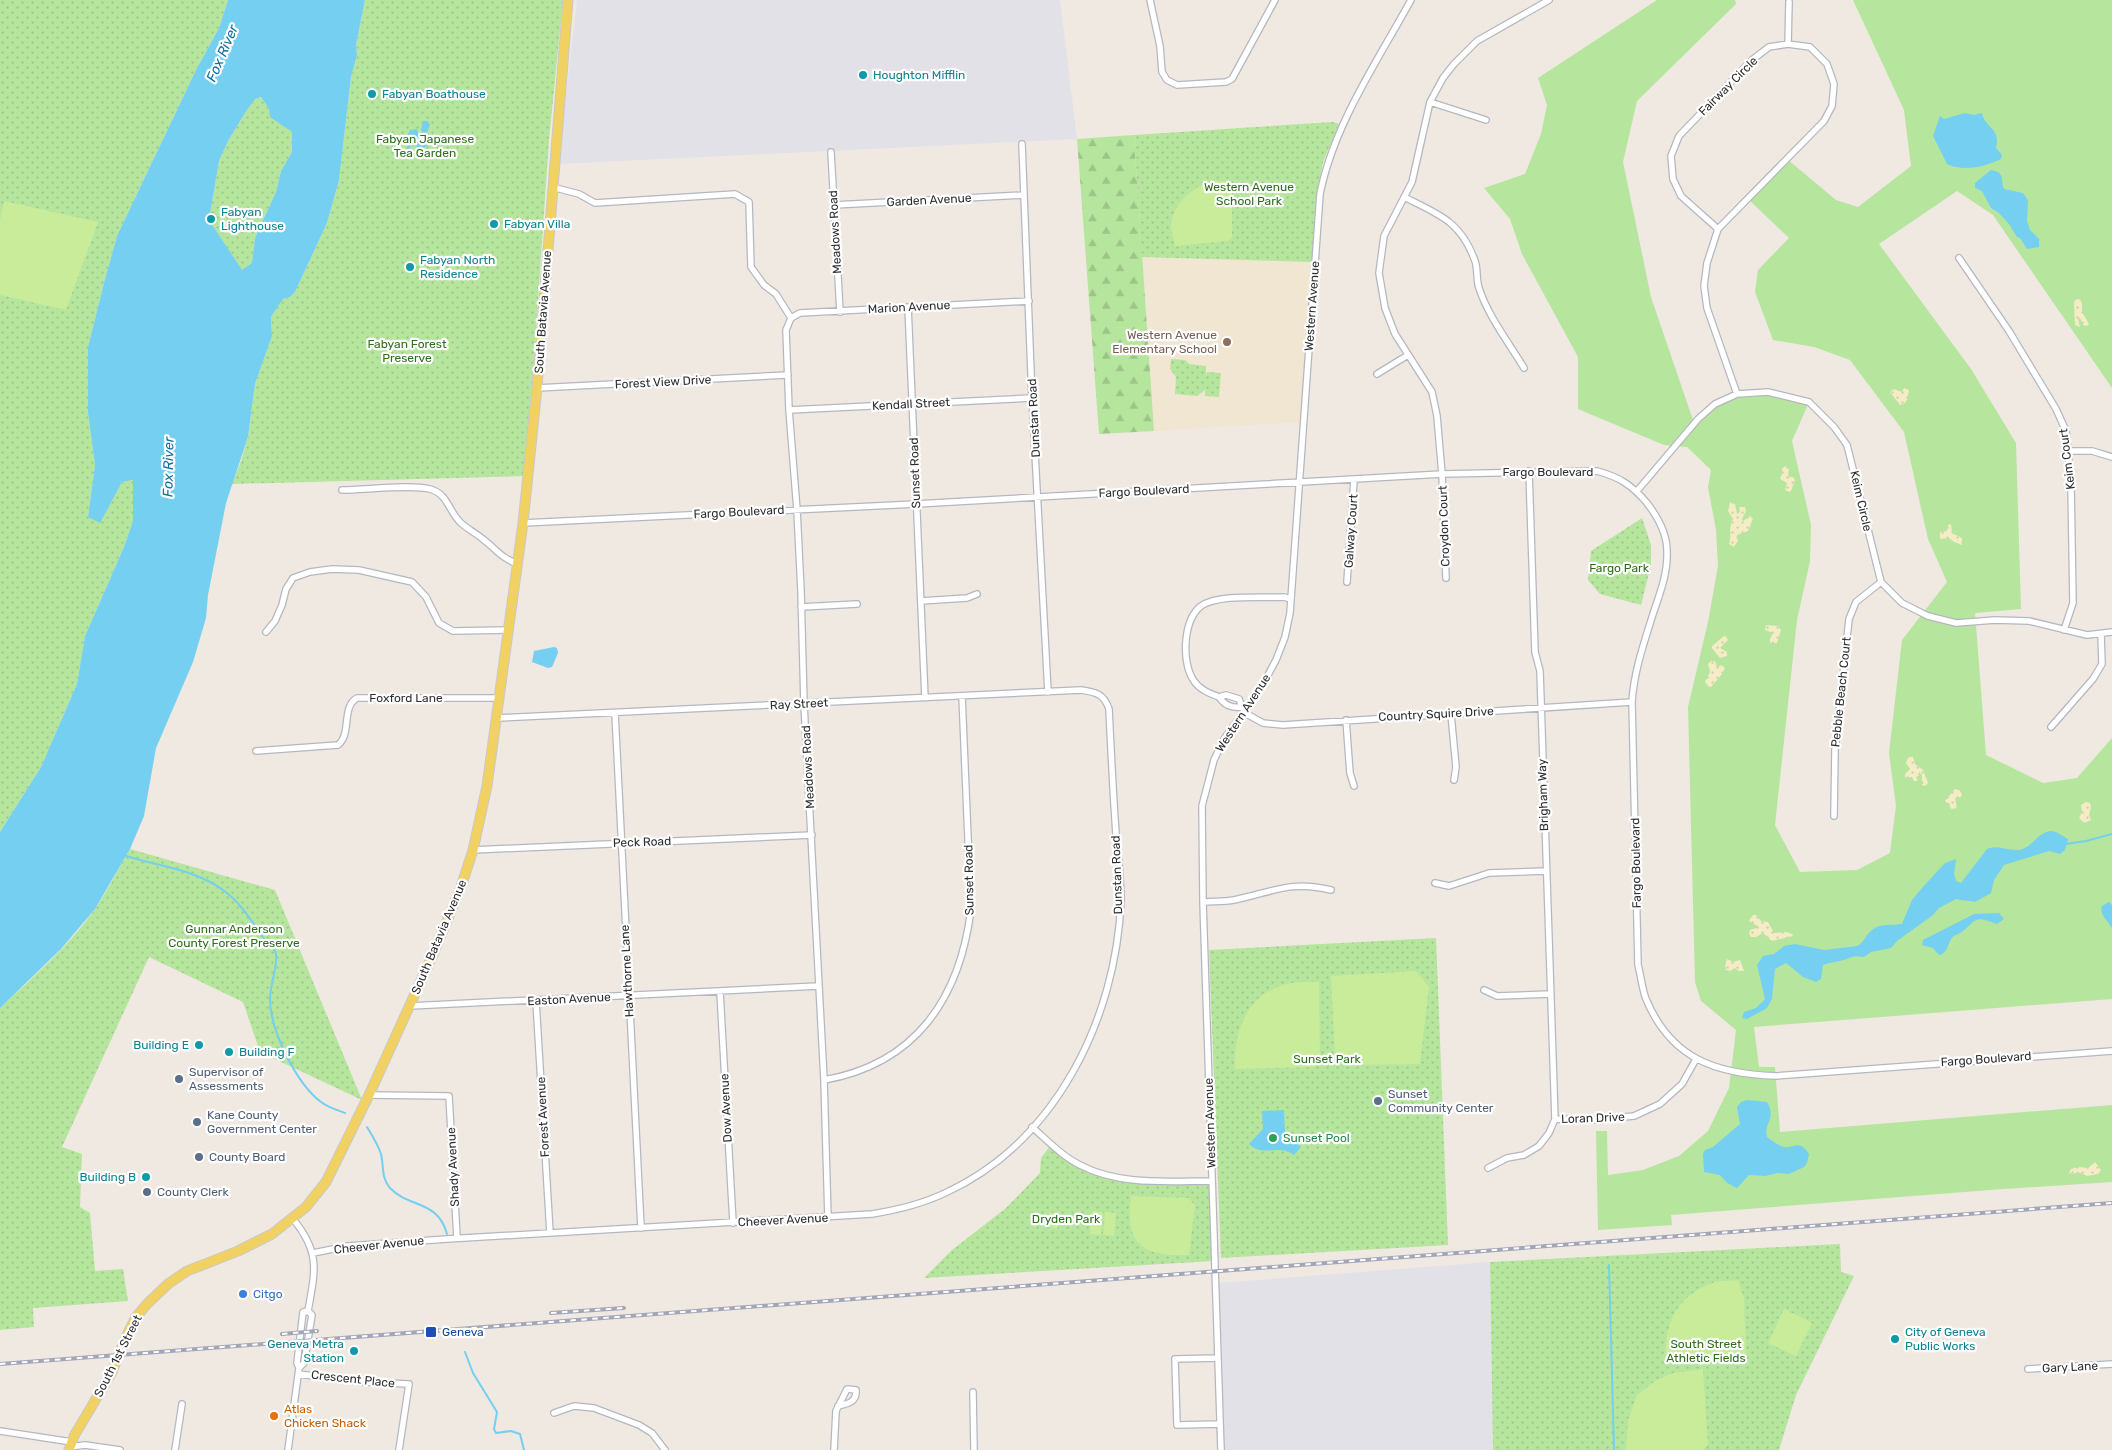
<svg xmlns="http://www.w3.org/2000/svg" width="2112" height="1450" font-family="Rubik,sans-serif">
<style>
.industrial{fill:#e3e1e8}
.education{fill:#f0e6d1}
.grass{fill:#b6e59e}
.forest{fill:url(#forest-firs)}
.sand{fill:url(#sand-dots)}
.park{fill:url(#park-dots)}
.pitch{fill:#c9ec9a}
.water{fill:#75cff0;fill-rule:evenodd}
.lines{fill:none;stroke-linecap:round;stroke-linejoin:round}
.stream{stroke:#75cff0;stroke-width:2}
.minor-casing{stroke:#b4b7c1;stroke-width:8}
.primary-casing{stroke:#c9c9c9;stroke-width:11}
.minor{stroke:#fff;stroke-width:5.5}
.primary{stroke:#f2d163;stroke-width:9}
.rail-casing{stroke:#a3a6b8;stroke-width:4}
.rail{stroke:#fff;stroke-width:2;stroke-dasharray:5.5;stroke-linecap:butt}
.culture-dot{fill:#0f9aa8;stroke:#fff;stroke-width:2}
.education-dot{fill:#8d6e63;stroke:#fff;stroke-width:2}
.service-dot{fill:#5c6f8a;stroke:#fff;stroke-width:2}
.leisure-dot{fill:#2e9e5b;stroke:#fff;stroke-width:2}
.shop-dot{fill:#3f7fe0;stroke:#fff;stroke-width:2}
.transit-dot{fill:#1a4fb4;stroke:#fff;stroke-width:2}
.food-dot{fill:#e8710a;stroke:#fff;stroke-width:2}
.labels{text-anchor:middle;stroke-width:4.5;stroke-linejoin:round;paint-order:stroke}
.culture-label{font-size:12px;fill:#0d838f;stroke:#fff;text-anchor:start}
.street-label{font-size:12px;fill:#2e2e2e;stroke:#fff}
.park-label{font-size:12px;fill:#2c6e1b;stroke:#fff}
.education-label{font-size:12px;fill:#785e54;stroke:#fff;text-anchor:end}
.service-label{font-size:12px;fill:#4e5e75;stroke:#fff;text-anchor:start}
.leisure-label{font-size:12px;fill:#27864d;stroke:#fff;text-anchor:start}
.shop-label{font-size:12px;fill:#366cbe;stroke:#fff;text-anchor:start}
.transit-label{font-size:12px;fill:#164399;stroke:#fff;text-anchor:start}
.food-label{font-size:12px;fill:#c56008;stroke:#fff;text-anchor:start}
.water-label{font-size:14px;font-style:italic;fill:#0d6fa3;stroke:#fff}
</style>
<defs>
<pattern id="forest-firs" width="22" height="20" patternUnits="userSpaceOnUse" patternTransform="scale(1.25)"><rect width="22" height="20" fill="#b6e59e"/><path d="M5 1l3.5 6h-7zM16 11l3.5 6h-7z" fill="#9dc588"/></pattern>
<pattern id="sand-dots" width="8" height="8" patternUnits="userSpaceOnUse" patternTransform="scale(1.25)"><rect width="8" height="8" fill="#f3ecc5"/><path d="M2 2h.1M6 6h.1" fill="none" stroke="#d1cbaa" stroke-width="1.8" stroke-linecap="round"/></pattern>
<pattern id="park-dots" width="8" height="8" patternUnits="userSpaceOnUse" patternTransform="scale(1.25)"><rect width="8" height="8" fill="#b6e59e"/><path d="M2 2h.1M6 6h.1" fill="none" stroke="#9dc588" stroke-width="1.8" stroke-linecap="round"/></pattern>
</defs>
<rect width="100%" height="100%" fill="#efe9e1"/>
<path class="industrial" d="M577,0H1060L1077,139L558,164Z
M1490,1262L1493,1450H1223L1219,1283Z"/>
<path class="education" d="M1333,122L1339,124L1323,162L1316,199L1302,422L1154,431L1134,135Z"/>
<path class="grass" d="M1657,0H1735L1736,4L1637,101L1623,162L1651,297L1694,423C1700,417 1707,410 1714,404C1742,384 1778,395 1809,402L1792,441L1811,525L1810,561L1797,620L1775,825L1800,872L1857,870L1890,853L1896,806L1889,753L1902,640L1947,582L1928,539L1904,432L1850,360L1814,347L1773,340L1755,292L1758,270L1789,238L1748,199L1787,159L1836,200L1858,207L1911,166L1904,110L1853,0H2112V388L1993,215L1957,191L1879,244L1971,369L2016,443L2021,609L1975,613L1986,755L2043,783L2077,778L2112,738V999L1754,1027L1759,1067H1775L1780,1132L2112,1105V1182L2003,1189L1671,1215L1672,1225L1598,1230L1596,1131H1607L1608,1175L1643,1170L1679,1156L1708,1131L1729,1088L1736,1030L1701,1001L1695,982L1688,707L1708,622L1718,566L1716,530L1708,487L1711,470L1687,447L1664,445L1578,409V357L1522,254L1510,219L1484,188L1525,174L1541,134L1547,105L1538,78Z"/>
<path class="forest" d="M1134,135L1154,431L1099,434L1077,139Z"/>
<path class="sand" d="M2079,299L2082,302V312L2089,324L2087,326L2083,325L2080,318L2078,319L2080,327L2075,325L2074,303L2075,300Z
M1904,388L1909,390L1907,400L1904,404L1900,405L1890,392L1894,389L1902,392Z
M1785,466L1789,469L1788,477H1793L1795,480L1791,491L1789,492L1785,490L1787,483L1780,479L1782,474V469Z
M1730,502L1735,504L1737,514L1740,512L1739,507H1745L1746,511L1742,519L1743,521L1750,516L1753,519L1748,531L1737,535L1738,541L1734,547L1729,544C1732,535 1728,528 1733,519L1728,511Z
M1951,524L1952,533L1962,538V545L1954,542L1949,538L1940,539V532L1947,531L1948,525Z
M1766,625L1778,626L1781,630L1777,643H1770V639L1773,633L1765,630Z
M1724,636L1727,637L1728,640L1720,648L1727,652V656L1720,658L1712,648V646Z
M1711,661H1715L1717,668L1721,665L1725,668L1722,674L1711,687L1708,686L1705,682L1710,672L1708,664Z
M1908,757H1913L1915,764L1923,770L1928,783L1925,786L1922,785V775L1919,772L1917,781H1914L1912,777L1905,778V774L1910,769L1906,763Z
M1955,789L1959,790L1962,794L1961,797L1955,798L1957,808L1951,809L1949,803H1947L1945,801Z
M2086,802L2090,803L2091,808L2089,815L2091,820L2084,823L2079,818L2082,812L2081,805Z
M1753,915H1756L1761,921L1768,922L1774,933L1786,932L1792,934L1793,936L1772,941L1763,933L1756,937H1751L1749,934L1750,930L1759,927L1749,921Z
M1727,959L1733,962L1740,960L1744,971H1739L1735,968L1730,971L1726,970L1725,966Z
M2095,1162L2101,1170L2098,1174L2087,1176L2078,1172L2073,1174L2069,1173L2071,1169L2079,1167L2088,1168Z"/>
<path class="park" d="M0,0H228L219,28L196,70L117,236L104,283L88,347V413L95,465L88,517L100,522L122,482L133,480V521L124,547L85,636L77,684L41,767L0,832Z
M365,0H563L549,140L526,476L232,484L241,461L248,437L255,384L272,336L271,317L283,299L290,297L295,292L327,223L339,180L351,77L357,55L356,45Z
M261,97L269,109L271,117L292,132V152L281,171L276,192L255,238L252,263L242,271L209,220L219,161L228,141L245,113L255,99Z
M1333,122L1339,124L1323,162L1316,199L1312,262L1142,257L1134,135Z
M1171,359L1185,360L1189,364L1206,366V376L1207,372L1221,373L1219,397L1205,396V390L1197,396L1175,394L1176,377L1170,369Z
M1642,518L1651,545V565L1641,605L1600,594L1588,580L1591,551Z
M130,849L275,890L362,1100L260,1052L243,1002L149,957L62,1147L82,1154L80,1207L90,1213L95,1271L123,1269L128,1301L33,1308L34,1327L0,1330V1008C33,977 69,946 95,909C108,890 118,869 130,849Z
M1436,938L1448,1245L1221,1258L1209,950Z
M1050,1146C1059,1153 1067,1162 1077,1167C1110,1188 1171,1183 1209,1183L1213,1261L924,1278L952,1250L1006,1208L1040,1173L1041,1158Z
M1840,1244L1841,1272L1854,1276L1796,1395L1779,1450H1493L1490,1262Z"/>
<path class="pitch" d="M1212,181L1232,182V237L1228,241L1175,246C1174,240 1171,232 1171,226C1173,202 1192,188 1212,181Z
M4,201L98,222L66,310L0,295V220Z
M1416,971L1429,987L1420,1064L1346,1065L1335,1060L1331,976Z
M1319,982L1320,1062L1314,1067L1235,1069C1233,1033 1246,996 1283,985C1294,981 1308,982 1319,982Z
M1131,1196L1189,1198L1195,1206L1189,1255C1143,1257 1124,1245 1131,1196Z
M1092,1211L1103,1212L1101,1235L1090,1234Z
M1050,1212L1061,1215L1057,1229L1046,1225Z
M1105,1212L1116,1213L1114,1236L1103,1235Z
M1738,1280L1744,1299L1746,1355L1742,1360L1666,1363C1663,1325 1676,1295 1715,1282C1722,1280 1731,1281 1738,1280Z
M1784,1309L1812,1323L1796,1356L1768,1343Z
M1703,1369L1708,1444L1704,1450H1626L1628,1421L1637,1395L1655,1381L1673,1373Z"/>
<path class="water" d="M228,0H365L356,45L357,55L351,77L339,180L327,223L295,292L290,297L283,299L271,317L272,336L255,384L248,437L226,503L208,595L206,618L193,662L156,748L144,816L130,849L95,909L61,949L0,1008V832L41,767L77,684L85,636L124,547L133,521V480L122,482L100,523L88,517L95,465L88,413V347L104,283L117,236L196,70L219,28ZM261,97L269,109L270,117L292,132V152L281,171L276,192L255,238L252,263L242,270L209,220L219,161L228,141L245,113L255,99Z
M1965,113L1974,115L1982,113C1985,129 2001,127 1996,148L2002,155L2001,159C1985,167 1963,172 1947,164L1933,136L1940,116L1944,119Z
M423,121H427L430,124L427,133L433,138V142L423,148L411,145L409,153L412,158L408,157L405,153L409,143L407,137L410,130L417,129L420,141H426L421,130Z
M1991,170C2006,173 2000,178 2004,189L2023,193L2028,200L2027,221L2030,230L2039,239V247L2027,249L2020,238L2017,237L2009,224L1999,213L1991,208L1982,191L1975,188V183Z
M554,647L557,648L558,653L552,667L548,668L532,662L534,651Z
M2050,831L2056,832L2068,839L2065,850L2060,854L2049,851L2004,865L1994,880L1991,893L1975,902C1968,900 1963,901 1956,899L1939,908L1933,915L1897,941L1891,948L1871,952L1864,957C1854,955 1852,957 1844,960C1837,962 1830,962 1823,965L1821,979L1816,982L1803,977L1786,963L1775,969L1772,999L1767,1008L1747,1019L1742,1018L1744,1012L1756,1008L1765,999L1757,965L1763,956L1774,954L1784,946L1795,944L1824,950L1857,946C1863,943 1864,939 1868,934C1878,922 1889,926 1902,924L1912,900L1922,888L1945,863L1956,859L1954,874L1956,881L1961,883L1987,849C1998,844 2008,851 2019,850C2033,847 2037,833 2050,831Z
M2109,902L2112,905V928C2108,921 2099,915 2102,906Z
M1999,913L2004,919L1997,924C1975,916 1978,918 1962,932C1959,934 1954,935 1952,938C1947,944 1949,950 1941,955L1938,954L1933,948L1922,945L1923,940L1974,914Z
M1747,1100L1767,1102C1777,1119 1763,1124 1767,1137C1771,1140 1776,1144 1781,1146C1793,1151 1798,1137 1809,1154L1807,1163L1804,1167L1789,1174L1777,1173L1765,1176L1749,1175L1737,1188L1727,1183L1720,1175L1704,1172L1703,1154L1705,1150L1713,1147L1740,1124L1737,1107L1741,1102Z
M1284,1110L1285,1132L1301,1147L1294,1155C1279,1143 1263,1158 1249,1144L1263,1129L1262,1111Z"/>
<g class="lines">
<path class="stream" d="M2066,844L2086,841L2112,834
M123,855C156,866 195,869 223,890C241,903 250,919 262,936C266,942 274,947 276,954C278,965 270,985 270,999C270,1030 296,1083 321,1102C327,1107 337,1110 345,1113
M367,1127C372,1135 378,1145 381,1154C384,1166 381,1178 390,1188C409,1208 438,1200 447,1234
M1609,1265L1614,1450
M465,1352L473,1373L497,1412L494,1429L496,1433L511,1431L520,1434L524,1450"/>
<g class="minor-casing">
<path id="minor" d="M1150,0L1160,46L1162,72L1167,80L1177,85L1226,82L1232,79L1275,0
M1788,44L1789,2
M1430,102L1486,120
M1022,144L1032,398L1048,692
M831,152L840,312
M552,187L579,194L595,203L735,194L749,202L751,267L764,285L776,294L791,318
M1404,197C1438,214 1461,221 1475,261C1478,269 1476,279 1479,288C1488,316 1509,343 1524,368
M834,205L1024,195
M1718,229L1681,196L1673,179L1671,156L1679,136L1752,60L1769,47L1788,44L1810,47L1827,64L1834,84L1832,106L1824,121L1718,229L1707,263L1704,286L1707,308L1737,394
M1959,258L2009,331L2056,409L2066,431L2071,485L2073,603L2064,630
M908,307L925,698
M791,318L786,330L789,410L797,510L801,591L804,704L824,1080L828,1218
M791,318L800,313L1029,301
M1377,374L1408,355
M537,388L788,375
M789,410L1032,398
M2068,451H2092L2112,457
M342,490C364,490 411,484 430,489C448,494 448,510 460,522C467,529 476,533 484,540C497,550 501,558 518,564
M1637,491L1698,419L1715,404L1737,394L1768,392L1809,402L1834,427L1847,445L1881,582L1902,603L1928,616L1956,623L1995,620L2029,621L2087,635L2112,632
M523,523L916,504L1442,474L1597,471C1619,477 1632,485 1647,503C1657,516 1667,533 1667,551C1668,573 1660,593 1653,614C1644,643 1634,671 1632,702L1638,965C1641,976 1642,989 1646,999C1671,1059 1716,1074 1776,1076L2112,1051
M1446,578L1442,474L1437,416L1432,392L1395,334L1385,308L1379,273L1384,236L1412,182L1430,102L1443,78L1454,64L1477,41L1549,0
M1347,582L1354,480
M921,601L967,598L977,594
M801,607L857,604
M266,632L275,621L282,605L286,589L293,578L310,572L332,569L359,570L412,582L426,597L439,623L453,631L509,630
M1226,695L1239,699L1242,707C1232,708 1225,706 1219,697Z
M1219,697C1209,693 1200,690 1194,681C1181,663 1183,620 1201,606C1219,594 1262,598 1284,597L1291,599
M1243,712L1263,723L1283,725L1632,702
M615,713L641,1228
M1451,714L1456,767L1454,780
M1346,720L1350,773L1354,786
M2051,727L2093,679L2102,664L2101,634
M256,751L338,745C352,734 341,707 357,698H500
M1834,816L1835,750L1849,619L1856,602L1881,582
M473,850L812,835
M1435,883L1449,886L1489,873L1545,871
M1203,902C1213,901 1224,902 1234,900C1273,892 1290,880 1331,890
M1484,990L1497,996L1550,994
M720,992L733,1223
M536,1001L550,1233
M410,1006L818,986
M824,1080C916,1064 960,998 971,909L962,696
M369,1095L449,1096L457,1238
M1555,1119L1593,1120L1634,1116L1660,1104L1682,1084L1696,1059
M1032,1127C1048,1141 1062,1156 1080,1165C1120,1186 1169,1181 1212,1181
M1488,1168L1507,1158L1524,1155L1539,1146L1549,1133L1555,1119L1540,671L1535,652L1529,471
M293,1219C321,1253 315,1271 308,1311L312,1315L304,1363L299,1368
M313,1253L348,1246L447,1239L872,1214C897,1210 922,1204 945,1193C1056,1142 1116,1019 1121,901C1121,879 1118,856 1116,834C1113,792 1111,751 1109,709C1104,694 1096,692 1081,690L497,718
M1218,1358L1175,1359L1177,1425L1220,1424
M2028,1369L2112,1364
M298,1374L365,1382L409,1384L399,1450
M973,1392L974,1450
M554,1413L574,1406L594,1408L639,1425L652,1433L665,1450
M0,1431L72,1442
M70,1447L85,1445L120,1450
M175,1450L182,1404
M288,1450L299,1368L297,1363L303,1312L308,1311
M834,1450L836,1411L847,1389L856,1390C857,1402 848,1404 838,1406
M1221,1450L1203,902L1202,806L1214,760L1224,739L1262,686L1276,660L1285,637L1290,613L1320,194C1334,124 1377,62 1411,0"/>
</g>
<g class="primary-casing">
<path id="primary" d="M69,1450L74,1436L112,1372L126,1337L136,1317L147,1304L168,1284L187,1271L238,1251L272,1234L306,1207L326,1182L369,1095L434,952L461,887L473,850L487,786L523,523L537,388L568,0"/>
</g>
<use href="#minor" class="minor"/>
<use href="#primary" class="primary"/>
<g class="rail-casing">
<path id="rail" d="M551,1313L624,1308
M282,1334L317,1331
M0,1364L2112,1203"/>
</g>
<use href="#rail" class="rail"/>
</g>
<g class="culture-dot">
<circle cx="863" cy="75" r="5"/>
<circle cx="372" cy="94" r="5"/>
<circle cx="211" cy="219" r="5"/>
<circle cx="494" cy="224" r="5"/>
<circle cx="410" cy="267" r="5"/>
<circle cx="199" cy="1045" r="5"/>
<circle cx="229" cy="1052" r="5"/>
<circle cx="146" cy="1177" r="5"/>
<circle cx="1895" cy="1339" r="5"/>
<circle cx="354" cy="1351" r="5"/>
</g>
<circle class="education-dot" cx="1227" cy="342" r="5"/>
<g class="service-dot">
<circle cx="179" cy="1079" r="5"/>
<circle cx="1378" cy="1101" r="5"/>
<circle cx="197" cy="1122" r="5"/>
<circle cx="199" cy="1157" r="5"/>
<circle cx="147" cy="1192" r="5"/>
</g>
<circle class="leisure-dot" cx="1273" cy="1138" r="5"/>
<circle class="shop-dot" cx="243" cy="1294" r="5"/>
<rect class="transit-dot" x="425" y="1326" width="12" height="12" rx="2.5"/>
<circle class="food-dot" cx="274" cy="1416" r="5"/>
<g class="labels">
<g class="culture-label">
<text x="873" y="79">Houghton Mifflin</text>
<text x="382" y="98">Fabyan Boathouse</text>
<text x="221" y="216">Fabyan<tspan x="221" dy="14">Lighthouse</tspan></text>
<text x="504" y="228">Fabyan Villa</text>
<text x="420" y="264">Fabyan North<tspan x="420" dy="14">Residence</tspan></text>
<text x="189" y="1049" text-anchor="end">Building E</text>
<text x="239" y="1056">Building F</text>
<text x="136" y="1181" text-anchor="end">Building B</text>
<text x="1905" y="1336">City of Geneva<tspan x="1905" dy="14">Public Works</tspan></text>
<text x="344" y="1348" text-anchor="end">Geneva Metra<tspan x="344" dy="14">Station</tspan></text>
</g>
<g class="street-label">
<text transform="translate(1728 86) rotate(-45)" y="4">Fairway Circle</text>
<text transform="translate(929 200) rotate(-3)" y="4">Garden Avenue</text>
<text transform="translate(835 232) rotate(-93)" y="4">Meadows Road</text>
<text transform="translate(1312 306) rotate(-86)" y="4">Western Avenue</text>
<text transform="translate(909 307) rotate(-3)" y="4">Marion Avenue</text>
<text transform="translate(543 312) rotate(-86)" y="4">South Batavia Avenue</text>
<text transform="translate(663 382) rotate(-3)" y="4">Forest View Drive</text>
<text transform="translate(911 404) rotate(-3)" y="4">Kendall Street</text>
<text transform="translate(1034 418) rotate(-93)" y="4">Dunstan Road</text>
<text transform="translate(2067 459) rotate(-97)" y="4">Keim Court</text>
<text x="1548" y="476">Fargo Boulevard</text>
<text transform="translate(915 473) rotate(-92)" y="4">Sunset Road</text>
<text transform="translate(1144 491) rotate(-3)" y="4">Fargo Boulevard</text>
<text transform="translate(1861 501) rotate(77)" y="4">Keim Circle</text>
<text transform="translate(739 512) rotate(-3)" y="4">Fargo Boulevard</text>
<text transform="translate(1444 526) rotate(-92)" y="4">Croydon Court</text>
<text transform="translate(1351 531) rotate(-86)" y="4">Galway Court</text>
<text transform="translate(1841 692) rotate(-84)" y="4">Pebble Beach Court</text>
<text x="406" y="702">Foxford Lane</text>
<text transform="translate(799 704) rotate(-3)" y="4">Ray Street</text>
<text transform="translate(1243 713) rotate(-57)" y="4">Western Avenue</text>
<text transform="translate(1436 714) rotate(-3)" y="4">Country Squire Drive</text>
<text transform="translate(808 767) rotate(-93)" y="4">Meadows Road</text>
<text transform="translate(1543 795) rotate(-92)" y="4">Brigham Way</text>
<text transform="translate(642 842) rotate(-2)" y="4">Peck Road</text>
<text transform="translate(1636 863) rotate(-91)" y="4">Fargo Boulevard</text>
<text transform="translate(1117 875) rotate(-92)" y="4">Dunstan Road</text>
<text transform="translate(969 880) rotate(-91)" y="4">Sunset Road</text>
<text transform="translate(439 937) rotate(-67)" y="4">South Batavia Avenue</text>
<text transform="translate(627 971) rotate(-93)" y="4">Hawthorne Lane</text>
<text transform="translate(569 999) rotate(-3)" y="4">Easton Avenue</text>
<text transform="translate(1986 1059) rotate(-4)" y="4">Fargo Boulevard</text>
<text transform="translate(726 1108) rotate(-93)" y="4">Dow Avenue</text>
<text transform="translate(543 1117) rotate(-93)" y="4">Forest Avenue</text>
<text transform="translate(1593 1118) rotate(-2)" y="4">Loran Drive</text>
<text transform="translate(1210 1123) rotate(-92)" y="4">Western Avenue</text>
<text transform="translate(453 1167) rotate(-93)" y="4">Shady Avenue</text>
<text transform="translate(783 1220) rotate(-3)" y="4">Cheever Avenue</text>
<text transform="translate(379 1245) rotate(-6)" y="4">Cheever Avenue</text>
<text transform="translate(118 1356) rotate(-63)" y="4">South 1st Street</text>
<text transform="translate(2070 1367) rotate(-3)" y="4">Gary Lane</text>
<text transform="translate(353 1379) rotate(6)" y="4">Crescent Place</text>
</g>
<g class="park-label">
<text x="425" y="143">Fabyan Japanese<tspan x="425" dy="14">Tea Garden</tspan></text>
<text x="1249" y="191">Western Avenue<tspan x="1249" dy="14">School Park</tspan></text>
<text x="407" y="348">Fabyan Forest<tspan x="407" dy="14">Preserve</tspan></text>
<text x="1619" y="572">Fargo Park</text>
<text x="234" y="933">Gunnar Anderson<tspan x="234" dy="14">County Forest Preserve</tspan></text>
<text x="1327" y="1063">Sunset Park</text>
<text x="1066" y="1223">Dryden Park</text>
<text x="1706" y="1348">South Street<tspan x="1706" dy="14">Athletic Fields</tspan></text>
</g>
<g class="education-label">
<text x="1217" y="339">Western Avenue<tspan x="1217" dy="14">Elementary School</tspan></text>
</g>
<g class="service-label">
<text x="189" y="1076">Supervisor of<tspan x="189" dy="14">Assessments</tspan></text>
<text x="1388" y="1098">Sunset<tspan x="1388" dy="14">Community Center</tspan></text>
<text x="207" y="1119">Kane County<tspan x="207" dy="14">Government Center</tspan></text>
<text x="209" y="1161">County Board</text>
<text x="157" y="1196">County Clerk</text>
</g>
<g class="leisure-label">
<text x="1283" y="1142">Sunset Pool</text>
</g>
<g class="shop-label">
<text x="253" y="1298">Citgo</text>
</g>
<g class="transit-label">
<text x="442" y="1336">Geneva</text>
</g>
<g class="food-label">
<text x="284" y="1413">Atlas<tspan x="284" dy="14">Chicken Shack</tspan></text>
</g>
<g class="water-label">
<text transform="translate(222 53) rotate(-67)" y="5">Fox River</text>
<text transform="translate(168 467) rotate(-89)" y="5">Fox River</text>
</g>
</g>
</svg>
